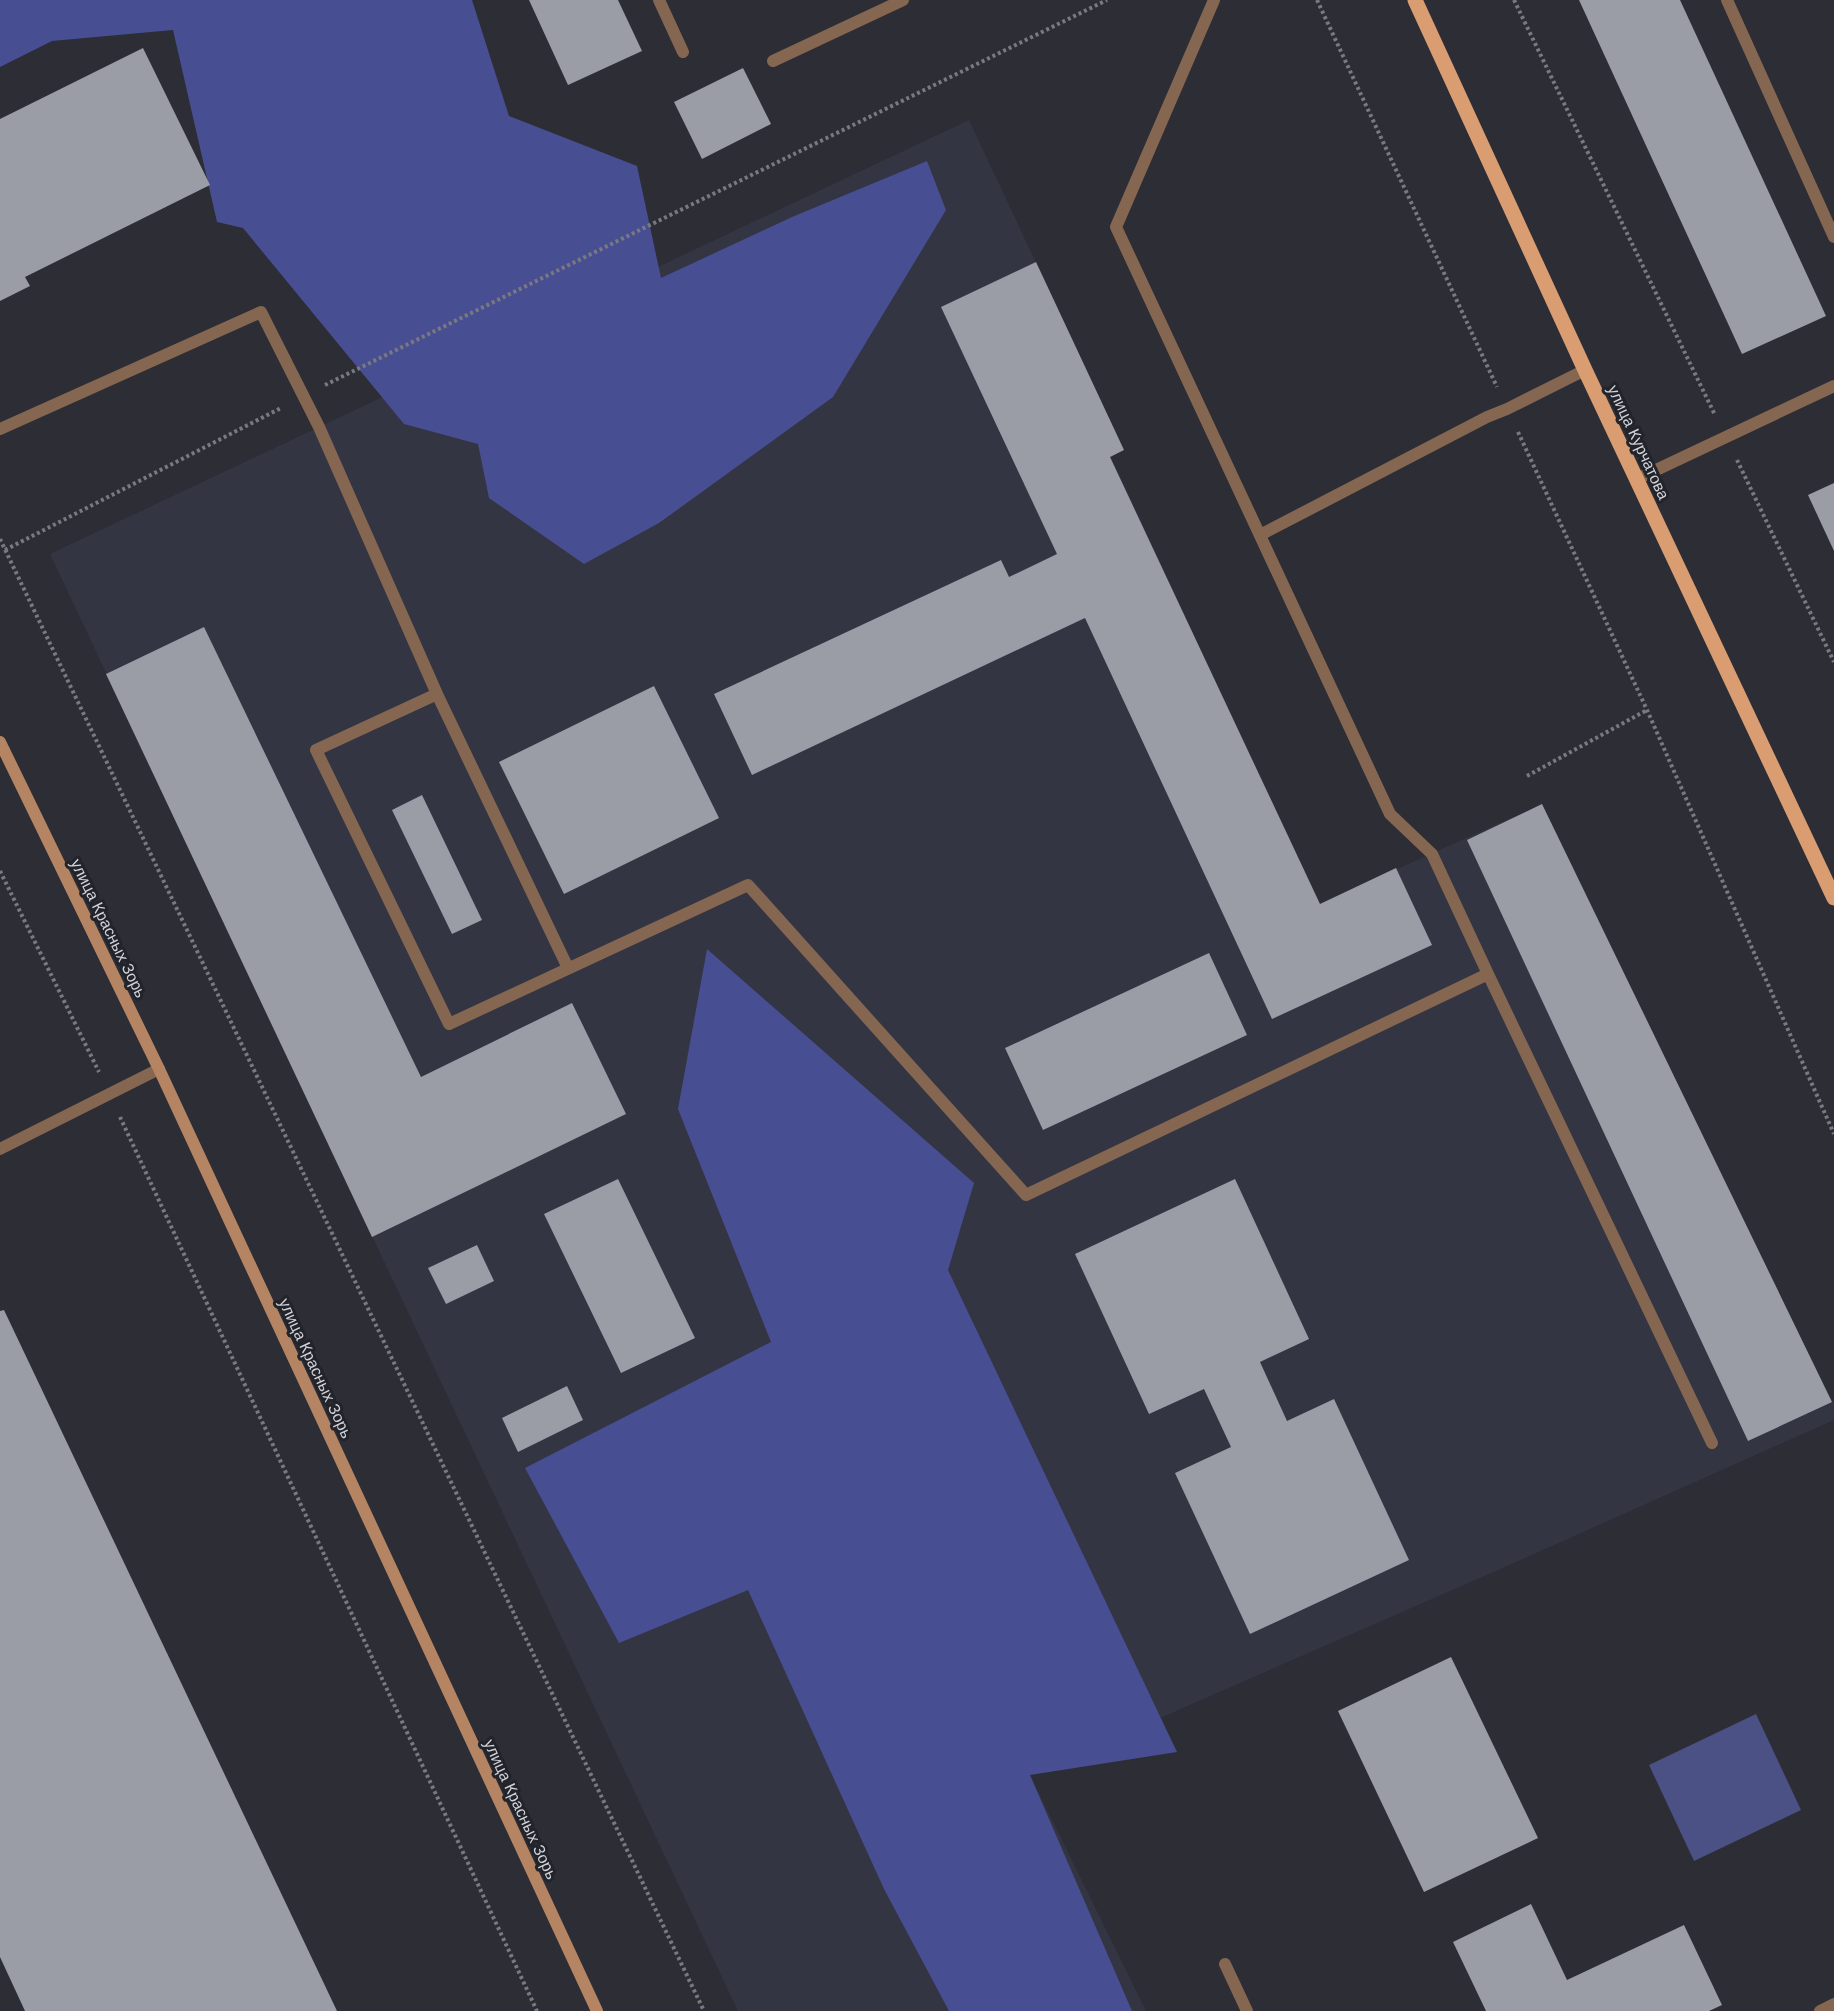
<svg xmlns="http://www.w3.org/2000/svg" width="1834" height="2011" font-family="Helvetica,sans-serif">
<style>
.built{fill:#333543}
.green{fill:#4b5184}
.forest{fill:#484e92}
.building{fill:#9a9ca6}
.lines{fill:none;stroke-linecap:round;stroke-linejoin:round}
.path{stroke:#797a81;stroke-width:4;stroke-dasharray:3 3;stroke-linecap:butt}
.lane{stroke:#846651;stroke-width:12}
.secondary{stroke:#b58563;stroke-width:12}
.primary{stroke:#da9d71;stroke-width:15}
.labels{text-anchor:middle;stroke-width:6;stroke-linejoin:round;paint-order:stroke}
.street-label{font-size:16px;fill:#d2d3d9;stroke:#22242b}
</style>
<rect width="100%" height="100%" fill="#2c2d35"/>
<path class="built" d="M969,120L1124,450L1111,457L1319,904L1542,804L1832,1402H1834V1420L1498,1570L1030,1775L1146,2011H738L50,554Z"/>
<path class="green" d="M1756,1714L1801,1810L1694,1861L1649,1765Z"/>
<path class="forest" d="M0,0H472L509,116L637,166L661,278L792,217L927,161L946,210L833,397L659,523L584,564L489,498L478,444L404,424L243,228L217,222L173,30L52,41L0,67Z
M707,949L974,1183L948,1270L1177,1752L1030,1775L1132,2011H949L884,1889L748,1590L619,1643L525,1468L771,1342L678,1109Z"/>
<path class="building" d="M529,0H618L642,51L568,85Z
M1579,0H1680L1826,316L1742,354Z
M143,48L210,185L25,277L30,286L0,301V119Z
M743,68L771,124L702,159L674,102Z
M1036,262L1124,450L1110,457L1320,904L1396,868L1432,945L1272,1019L1085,618L752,775L714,694L1001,560L1009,577L1057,554L941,307Z
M1834,483V551L1808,495Z
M204,627L421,1077L572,1003L626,1114L372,1237L106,674Z
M654,686L719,818L564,894L499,762Z
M422,795L482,920L452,934L392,810Z
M1542,804L1832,1402L1748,1441L1467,840Z
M1209,953L1247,1035L1043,1130L1005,1048Z
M618,1179L695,1338L621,1373L544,1214Z
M1235,1179L1309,1339L1260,1362L1287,1421L1334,1399L1409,1560L1250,1634L1175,1473L1231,1447L1204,1389L1149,1414L1075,1254Z
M477,1245L494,1281L446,1304L428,1268Z
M4,1310L337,2011H25L0,1957V1311Z
M567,1386L583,1420L518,1452L502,1418Z
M1451,1657L1538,1838L1424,1892L1338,1711Z
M1531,1904L1567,1980L1684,1925L1722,2005L1709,2011H1486L1453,1942Z"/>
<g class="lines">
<path class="path" d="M1317,0L1497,387
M1514,0L1715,415
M325,385L1107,0
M1518,432L1647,710L1834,1134
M1737,460L1834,662
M0,539L704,2011
M5,550L281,408
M1527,776L1647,710
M0,871L99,1072
M120,1117L537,2011"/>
<path class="lane" d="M659,0L683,52
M1727,0L1834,237
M773,61L903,0
M0,429L261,312L319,427L437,694L316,750L449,1024L748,885L1026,1195L1488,974L1432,854L1390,814L1116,227L1214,0
M1637,479L1834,386
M1260,535L1487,417L1507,409L1585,370
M437,694L568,968
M1488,974L1712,1443
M0,1149L159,1069
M1225,1964L1247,2011
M1820,2011L1834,2004"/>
<path class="secondary" d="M0,742L159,1069L597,2011"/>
<path class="primary" d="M1415,0L1585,370L1834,898"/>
</g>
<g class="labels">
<g class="street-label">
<text transform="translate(1639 442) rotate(65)" y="6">улица Курчатова</text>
<text transform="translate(109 928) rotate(64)" y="6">улица Красных Зорь</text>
<text transform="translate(316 1368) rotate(65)" y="6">улица Красных Зорь</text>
<text transform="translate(521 1809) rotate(65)" y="6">улица Красных Зорь</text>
</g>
</g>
</svg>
